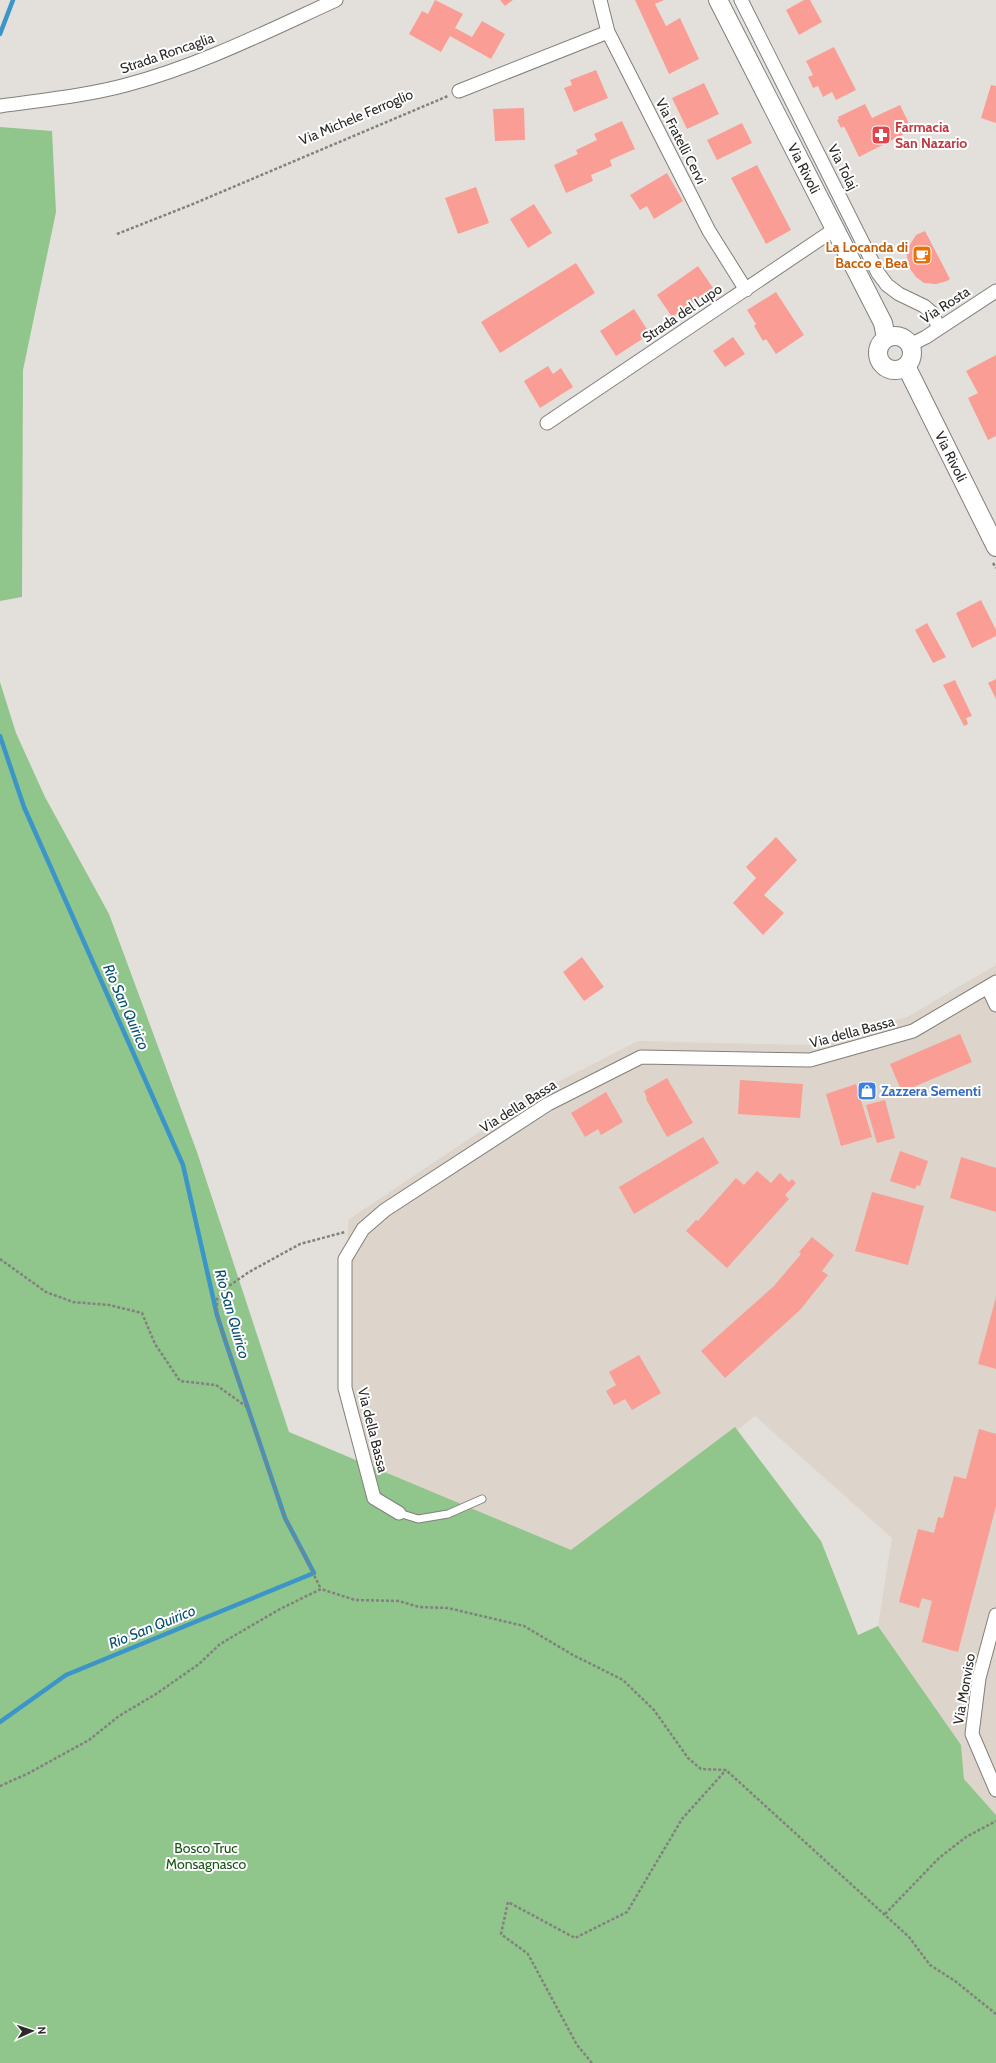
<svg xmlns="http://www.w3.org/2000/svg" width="996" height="2063" font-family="Cabin,sans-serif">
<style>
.built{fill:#ddd4cb}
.green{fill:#90c58b}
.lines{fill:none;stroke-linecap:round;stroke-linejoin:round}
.stream{stroke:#3b95c8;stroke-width:4.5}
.building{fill:#fa9d94}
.lane-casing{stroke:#827f7b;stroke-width:9}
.street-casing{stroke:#827f7b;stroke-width:15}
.secondary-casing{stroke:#827f7b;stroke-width:20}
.path{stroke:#83817f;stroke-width:2.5;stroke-dasharray:3 2;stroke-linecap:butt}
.lane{stroke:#fff;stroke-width:7}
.street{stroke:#fff;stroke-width:13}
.secondary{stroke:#fff;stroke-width:18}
.labels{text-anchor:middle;stroke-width:4;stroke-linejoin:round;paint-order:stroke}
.street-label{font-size:14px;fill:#2b2a29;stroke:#fff}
.health-label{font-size:14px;font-weight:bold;fill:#be3a42;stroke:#fff;text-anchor:start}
.food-label{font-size:14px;font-weight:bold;fill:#c56008;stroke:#fff;text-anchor:end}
.shop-label{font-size:14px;font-weight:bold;fill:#366cbe;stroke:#fff;text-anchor:start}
.park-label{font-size:14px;fill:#185515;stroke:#fff}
.water-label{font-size:15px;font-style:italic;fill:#085073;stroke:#fff}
</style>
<rect width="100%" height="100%" fill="#e3e0dc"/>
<path class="built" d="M996,965V1815L964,1779L961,1745L878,1626L892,1538L755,1416L675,1480L575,1567L386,1526L346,1369L348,1220L540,1091L638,1041L808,1045L907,1017Z"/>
<path class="green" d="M0,127L52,131L56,212L23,370L22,597L0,601Z
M0,682L16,733L45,797L109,914L197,1152L289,1432L571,1550L735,1427L821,1541L858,1635L878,1626L961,1745L964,1779L996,1815V2063H0Z"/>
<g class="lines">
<path class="stream" d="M0,34L13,0
M0,736L24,807L183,1165L217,1315L226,1343L285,1518L314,1573L66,1675L0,1722"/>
</g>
<path class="building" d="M435,0L463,14L455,28L472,37L482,21L505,34L491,59L450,36L441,52L409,34L422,11L428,14Z
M500,0H513L505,6Z
M635,0H664L655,4L666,26L680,18L699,59L669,74Z
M804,0H810L822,22L799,35L786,10Z
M834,47L856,90L836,100L832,92L823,97L818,86L813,88L808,77L813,75L806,61Z
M596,70L608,98L574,112L564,88L572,85L570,80Z
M704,83L719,114L687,129L672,98Z
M991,85L996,86V123L981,118Z
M865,104L872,118L900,105L912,130L859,157L844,126L841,128L837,120L839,119L838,117Z
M524,108L525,140L495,141L493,109Z
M622,121L635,149L610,160L612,166L591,175L593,181L566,193L554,165L578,154L576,150L597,140L594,134Z
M742,123L752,143L717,160L707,140Z
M757,165L791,230L766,244L731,178Z
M667,173L683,201L654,219L647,206L640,210L630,195Z
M476,187L489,223L458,234L445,198Z
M534,204L552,233L528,248L510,219Z
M925,231L950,279L947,281L936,284L924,283L916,277L910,269L906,251L916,235Z
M576,263L595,293L500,353L481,322Z
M698,266L713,288L672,317L657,295Z
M776,292L804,335L776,354L766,339L763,341L754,326L756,324L747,310Z
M634,309L650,334L616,356L600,331Z
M733,337L745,354L725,367L713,351Z
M996,355V436L988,440L968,398L978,393L966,371Z
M548,366L553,374L561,368L573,387L540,408L524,381Z
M981,600L996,630V636L972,648L956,613Z
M927,623L946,657L933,663L915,630Z
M996,679V699L988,683Z
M955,680L972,716L966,718L968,724L964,726L943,685Z
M776,837L797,860L764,895L784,913L763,935L733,903L756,878L746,867Z
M582,957L604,987L584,1001L563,972Z
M960,1034L972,1062L902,1092L890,1064Z
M667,1078L693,1123L667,1137L646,1099L647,1098L644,1091Z
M740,1080L803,1084L800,1118L738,1114Z
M856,1084L872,1137L841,1146L826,1094Z
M606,1092L623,1122L601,1135L598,1129L585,1137L571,1113Z
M885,1100L895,1138L877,1143L866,1105Z
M703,1137L719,1163L634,1214L619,1187Z
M900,1151L928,1161L920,1186L917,1185L915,1189L890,1181Z
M961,1157L996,1168V1212L950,1198Z
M757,1171L771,1183L780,1173L789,1182L792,1179L796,1183L785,1195L789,1199L727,1268L686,1231L696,1220L698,1221L736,1178L744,1185Z
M872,1192L924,1206L908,1265L855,1251Z
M812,1237L834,1255L822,1271L828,1275L800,1310L725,1378L701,1351L774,1286L801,1254L799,1252Z
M996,1297V1369L978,1364Z
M639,1355L661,1393L632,1410L625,1399L614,1405L606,1391L616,1385L609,1372Z
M979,1429L996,1434V1506L958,1652L922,1642L932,1601L922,1598L919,1608L899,1602L918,1529L934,1533L938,1517L943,1518L954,1476L966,1479Z"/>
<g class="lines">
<g class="lane-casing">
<path id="lane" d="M399,1513L418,1519L448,1514L482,1499"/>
</g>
<g class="street-casing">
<path id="street" d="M600,0L608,32L709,231L746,290
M741,0L878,273L887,285L899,294L924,306L932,313L939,328
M459,91L608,32
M0,106C42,100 85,96 126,85C199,66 268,31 336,0
M910,345L926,337L996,291
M547,423L835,229
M988,988L996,1005
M399,1513L374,1498L345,1388V1259L363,1229L385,1210L548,1104L641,1057L810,1060L913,1031L996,982
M996,1615L979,1678L972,1734L996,1790"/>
</g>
<g class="secondary-casing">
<g id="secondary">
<path id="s1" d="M718,0L883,323L886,338"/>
<circle cx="895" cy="353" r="17"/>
<path id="s2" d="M906,366L996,547"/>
</g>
</g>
<path class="path" d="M117,234L193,204L448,96
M872,346L870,353L880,374L894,378
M993,563L996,568
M0,1259L46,1292L73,1302L109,1305L142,1313L155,1344L180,1381L216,1385L247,1407L285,1518L321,1589
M247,1406L217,1315V1299L226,1288L249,1272L300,1244L345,1232
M0,1786L27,1774L89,1740L119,1716L156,1694L199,1664L220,1644L280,1609L321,1589L355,1600L399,1601L419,1607L448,1608L524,1626L573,1655L623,1680L654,1710L688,1758L701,1769L726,1770L909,1937L930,1965L955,1981L996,2014
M885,1914L939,1858L966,1837L996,1821
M592,2063L577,2045L528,1954L501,1934L508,1902L575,1938L627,1912L682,1819L726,1770"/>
<use href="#lane" class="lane"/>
<use href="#street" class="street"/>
<use href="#secondary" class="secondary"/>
</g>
<defs>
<g id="pharmacy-square" transform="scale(1)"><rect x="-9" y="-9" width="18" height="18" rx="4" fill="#e0444e" stroke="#fff"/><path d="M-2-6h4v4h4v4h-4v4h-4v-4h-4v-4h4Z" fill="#fff"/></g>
<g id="cafe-square" transform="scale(1)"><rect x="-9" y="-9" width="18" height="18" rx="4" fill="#e8710a" stroke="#fff"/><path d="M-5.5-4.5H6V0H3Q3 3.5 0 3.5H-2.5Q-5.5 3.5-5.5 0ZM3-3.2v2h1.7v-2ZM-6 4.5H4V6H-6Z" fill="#fff"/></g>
<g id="shop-square" transform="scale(1)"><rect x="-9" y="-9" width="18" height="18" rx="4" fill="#3f7fe0" stroke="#fff"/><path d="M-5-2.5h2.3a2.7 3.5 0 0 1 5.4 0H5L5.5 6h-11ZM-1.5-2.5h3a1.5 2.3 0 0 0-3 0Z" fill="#fff"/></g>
</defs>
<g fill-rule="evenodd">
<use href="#pharmacy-square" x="881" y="135"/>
<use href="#cafe-square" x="922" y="255"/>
<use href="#shop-square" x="867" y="1091"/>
</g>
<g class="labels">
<g class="street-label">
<text transform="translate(167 53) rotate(-19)" y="5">Strada Roncaglia</text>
<text transform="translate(356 117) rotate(-23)" y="5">Via Michele Ferroglio</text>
<text transform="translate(681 141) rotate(63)" y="5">Via Fratelli Cervi</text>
<text transform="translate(843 167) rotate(63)" y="5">Via Tolaj</text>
<text dy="5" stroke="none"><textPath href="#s1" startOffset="189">Via Rivoli</textPath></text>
<text transform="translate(945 305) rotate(-33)" y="5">Via Rosta</text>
<text transform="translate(682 313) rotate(-34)" y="5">Strada del Lupo</text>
<text dy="5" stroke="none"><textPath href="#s2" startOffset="101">Via Rivoli</textPath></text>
<text transform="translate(852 1032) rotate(-15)" y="5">Via della Bassa</text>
<text transform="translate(518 1106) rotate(-32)" y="5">Via della Bassa</text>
<text transform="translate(373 1430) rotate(76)" y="5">Via della Bassa</text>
<text transform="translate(964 1689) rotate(-80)" y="5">Via Monviso</text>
</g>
<g class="health-label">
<text x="895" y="132">Farmacia<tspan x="895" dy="16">San Nazario</tspan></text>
</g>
<g class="food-label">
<text x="908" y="252">La Locanda di<tspan x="908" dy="16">Bacco e Bea</tspan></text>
</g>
<g class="shop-label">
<text x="881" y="1096">Zazzera Sementi</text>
</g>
<g class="park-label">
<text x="206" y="1853">Bosco Truc<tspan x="206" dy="16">Monsagnasco</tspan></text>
</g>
<g class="water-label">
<text transform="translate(126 1007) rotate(66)" y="5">Rio San Quirico</text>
<text transform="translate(232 1314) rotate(74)" y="5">Rio San Quirico</text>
<text transform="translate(152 1627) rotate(-22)" y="5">Rio San Quirico</text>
</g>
</g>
<g transform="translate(32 2031) rotate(87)" stroke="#ffffff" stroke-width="3" paint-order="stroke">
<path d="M0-3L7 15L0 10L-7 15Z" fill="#2b2a29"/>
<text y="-6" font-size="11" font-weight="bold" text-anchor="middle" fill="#2b2a29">N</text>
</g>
</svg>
